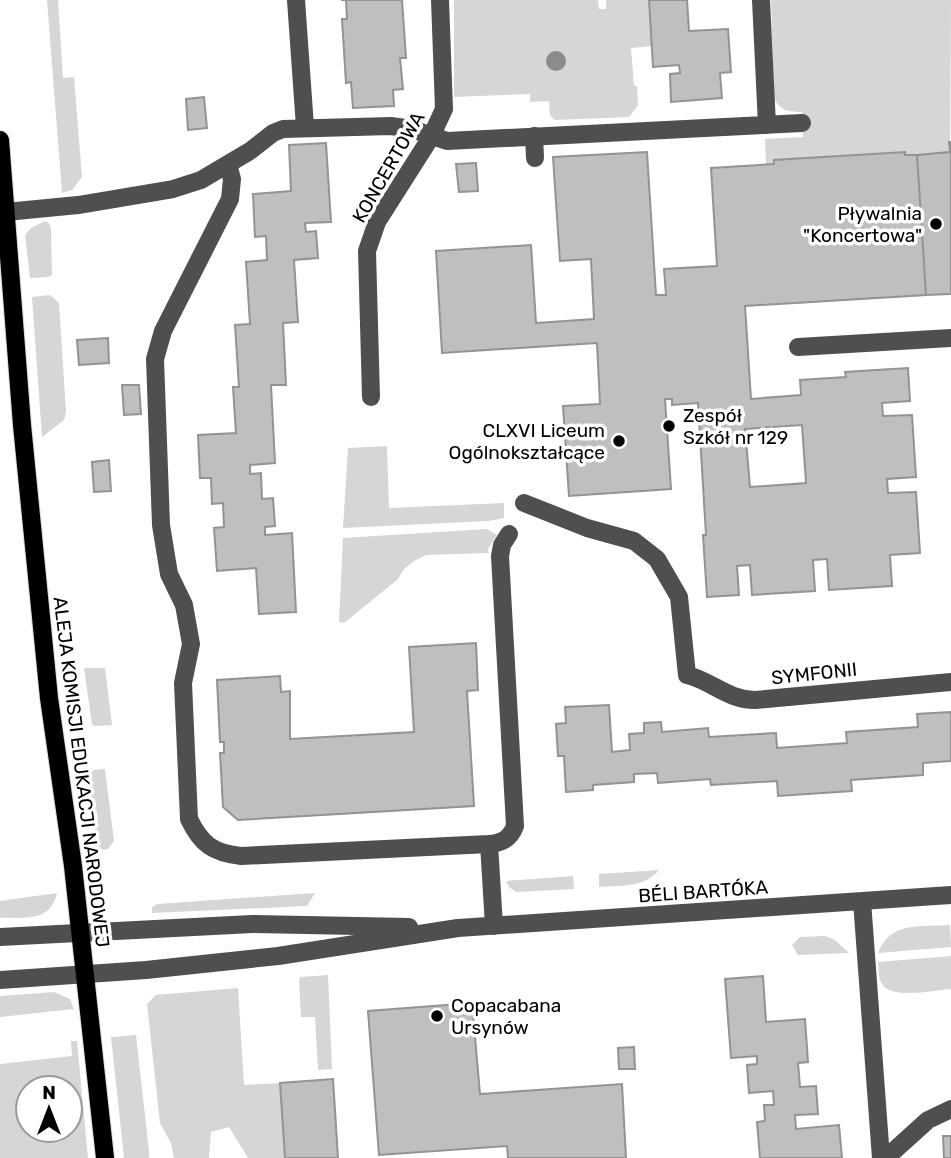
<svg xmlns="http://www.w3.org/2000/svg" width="951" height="1158" font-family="Rubik,sans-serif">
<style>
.green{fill:#d6d6d6;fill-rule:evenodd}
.building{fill:#bfbfbf;stroke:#939393;stroke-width:2;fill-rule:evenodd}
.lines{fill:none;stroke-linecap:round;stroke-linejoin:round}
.major-casing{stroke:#dbdbdb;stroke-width:20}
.minor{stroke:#4f4f4f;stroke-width:18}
.major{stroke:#000;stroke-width:18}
.tree{fill:#8c8c8c}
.poi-dot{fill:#000;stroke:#fff;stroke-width:2.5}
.labels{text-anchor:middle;stroke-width:7;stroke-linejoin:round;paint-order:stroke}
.street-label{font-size:19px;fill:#000;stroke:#fff}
.poi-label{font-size:19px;fill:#000;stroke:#fff;text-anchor:end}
</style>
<rect width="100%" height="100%" fill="#fff"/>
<path class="green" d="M47,0H58L63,78L74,77L82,177L72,190L62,193Z
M454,0H598L599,9H606V0H649L652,46L631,48L634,86H637L638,105L629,117L555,120L550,115L549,101L530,102V94L454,97Z
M771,0H951L950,152L905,155V153L766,164L765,139L803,137L802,112C789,112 780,111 774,98Z
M45,221L49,223L51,229L52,275L48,277L30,278L25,235L31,228Z
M50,295L59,303L66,412L64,420L42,437L32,297Z
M387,446L389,508L504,503V518L488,521L343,528L348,448Z
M487,529L497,535L488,549L489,553L426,555L414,561L404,569L398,579L344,623L339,622L343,538Z
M84,668H105L112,725L94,726L92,724Z
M105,769L114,841L108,849L103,850L96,844L86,778L94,770Z
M659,870C644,888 622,885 599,887V874Z
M573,876L574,889L516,892L509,887L506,881Z
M57,893C50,923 25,917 0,918V901Z
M315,893L307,906L152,913V907L157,904Z
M950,925L951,947L878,953C890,921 921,927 950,925Z
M825,936L835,940L849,953L798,955L792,945L800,937Z
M951,956V989C935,990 891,1000 882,984C878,978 879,968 878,962Z
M328,975L332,1069L318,1070L315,1017H301L299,982L300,977Z
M238,988L244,1085L280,1083L285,1158H248L229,1127L211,1132L209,1158H174L171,1143L160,1123L147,1004L156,995Z
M54,992L70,999L74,1009L0,1017V996Z
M136,1035L149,1151V1158H124L111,1037Z
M71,1041H77L88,1158H0V1064L72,1056ZM70,1088V1130H28V1088Z"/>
<path class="building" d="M341,0H402L406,58H400L403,89L393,90L394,106L353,108L351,82L346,83L342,19H347L346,0Z
M649,0H687L689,31L728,29L731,72L720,73L722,98L671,102L670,74L680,73L679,65L653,67Z
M204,97L207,128L188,130L186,99Z
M949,142H951V294L926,295L917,155L950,152Z
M326,143L331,222L305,223L306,232L316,231L318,258L294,260L298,322L283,323L286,385H271L275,463L250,465V474L261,473L262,499L273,498L275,526L265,527V535L292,533L296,612L259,614L256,568L217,571L214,528L224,527L223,503L212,504L211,478H200L198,435L236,433L233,387H239L235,325L250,324L246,262L267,260L266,236L255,237L253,194L291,191L289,145Z
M647,152L656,295H666L664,269L717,266L711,168L774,164V160L905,152V155H917L926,295L745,306L751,399L801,395L800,380L846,377L845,372L908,368L910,401L882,403L883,416L912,415L916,477L887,479L888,493L916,492L920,553L890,555L892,586L829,590L827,559L813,560L815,591L752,595L750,565L737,566L739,595L707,597L703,535H706L698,403L672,405V399H665L671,489L569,496L563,406L600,404L597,343L442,353L436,251L531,245L536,323L594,319L591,259L560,261L553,157ZM802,425L806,483L750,487L745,429Z
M476,163L478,191L459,192L456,164Z
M108,338L109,363L79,365L77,340Z
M122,385H139L141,414L124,415Z
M109,460L111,491L94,492L92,462Z
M476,643L478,690L467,691L474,806L238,820L223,807L220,753H224V742H220L217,680L280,676L281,692L290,691V739L414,732L409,647Z
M609,705L612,752L630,750L629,734L644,733V723L661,722L662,732L708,728L709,737L776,733L777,748L847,743L846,732L918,727L917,714L951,712V761L923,763V775L851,780L852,791L778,796L777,781L711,785L710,779L658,783L657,773L634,774V782L593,785V790L566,792L564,756H558L556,724L566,723L565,707Z
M763,976L766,1022L805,1019L808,1062L798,1063L800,1087L816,1086L818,1114L795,1115L796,1129L839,1125L842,1158H760L757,1122L765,1121L764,1105H774L773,1091L749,1093L747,1065L757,1064V1056L731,1058L725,979Z
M472,1003L480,1094L622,1084L626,1158H508L507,1146L379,1155L368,1011Z
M634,1047L635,1069H619L618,1048Z
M333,1079L338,1158H285L280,1083Z
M943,1136H951V1158H944Z"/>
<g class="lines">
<g class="major-casing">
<path id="major" d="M0,140L22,425L49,698L73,866L105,1158"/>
</g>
<path class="minor" d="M296,0L305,127
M761,0L767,125
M534,136L535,158
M228,164L232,179L230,199L163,331L155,359L161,525L169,574L184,605L191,644L183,683L189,819C201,844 213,853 241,856L489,844L494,926
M0,218L6,212L78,205L173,189L201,180L250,151L273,133L283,129L391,126L412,129L447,141L802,123
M798,347L951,338
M371,397L367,251L377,222L431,137L444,109L440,0
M524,503L587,528L634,541L657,559L679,597L687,675C712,681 728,700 755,700L951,682
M489,844C502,843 510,839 515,826L500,556L502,545L509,534
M862,901L881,1158
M0,937L252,924L409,927
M0,980L146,970L278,956L458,928L951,895
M886,1158L928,1120L951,1109"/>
<use href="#major" class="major"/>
</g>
<circle class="tree" cx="556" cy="61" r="10"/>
<g class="poi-dot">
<circle cx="936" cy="224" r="7"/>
<circle cx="669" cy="426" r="7"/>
<circle cx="619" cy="441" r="7"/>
<circle cx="437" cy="1016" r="7"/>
</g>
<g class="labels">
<g class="street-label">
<text transform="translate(388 167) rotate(-60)" y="7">KONCERTOWA</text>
<text transform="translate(814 673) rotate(-6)" y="7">SYMFONII</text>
<text transform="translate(82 772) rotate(83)" y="7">ALEJA KOMISJI EDUKACJI NARODOWEJ</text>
<text transform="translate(703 891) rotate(-4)" y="7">BÉLI BARTÓKA</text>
</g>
<g class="poi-label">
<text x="922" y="220">Pływalnia<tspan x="922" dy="22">"Koncertowa"</tspan></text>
<text x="683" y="422" text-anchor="start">Zespół<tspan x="683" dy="22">Szkół nr 129</tspan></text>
<text x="605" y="437">CLXVI Liceum<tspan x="605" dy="22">Ogólnokształcące</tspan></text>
<text x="451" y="1012" text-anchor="start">Copacabana<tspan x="451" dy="22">Ursynów</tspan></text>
</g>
</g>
<g transform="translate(49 1109)"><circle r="33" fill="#ffffff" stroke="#999999" stroke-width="2"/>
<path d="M0-5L12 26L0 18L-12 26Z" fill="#000000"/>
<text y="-10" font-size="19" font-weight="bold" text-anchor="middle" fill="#000000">N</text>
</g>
</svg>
